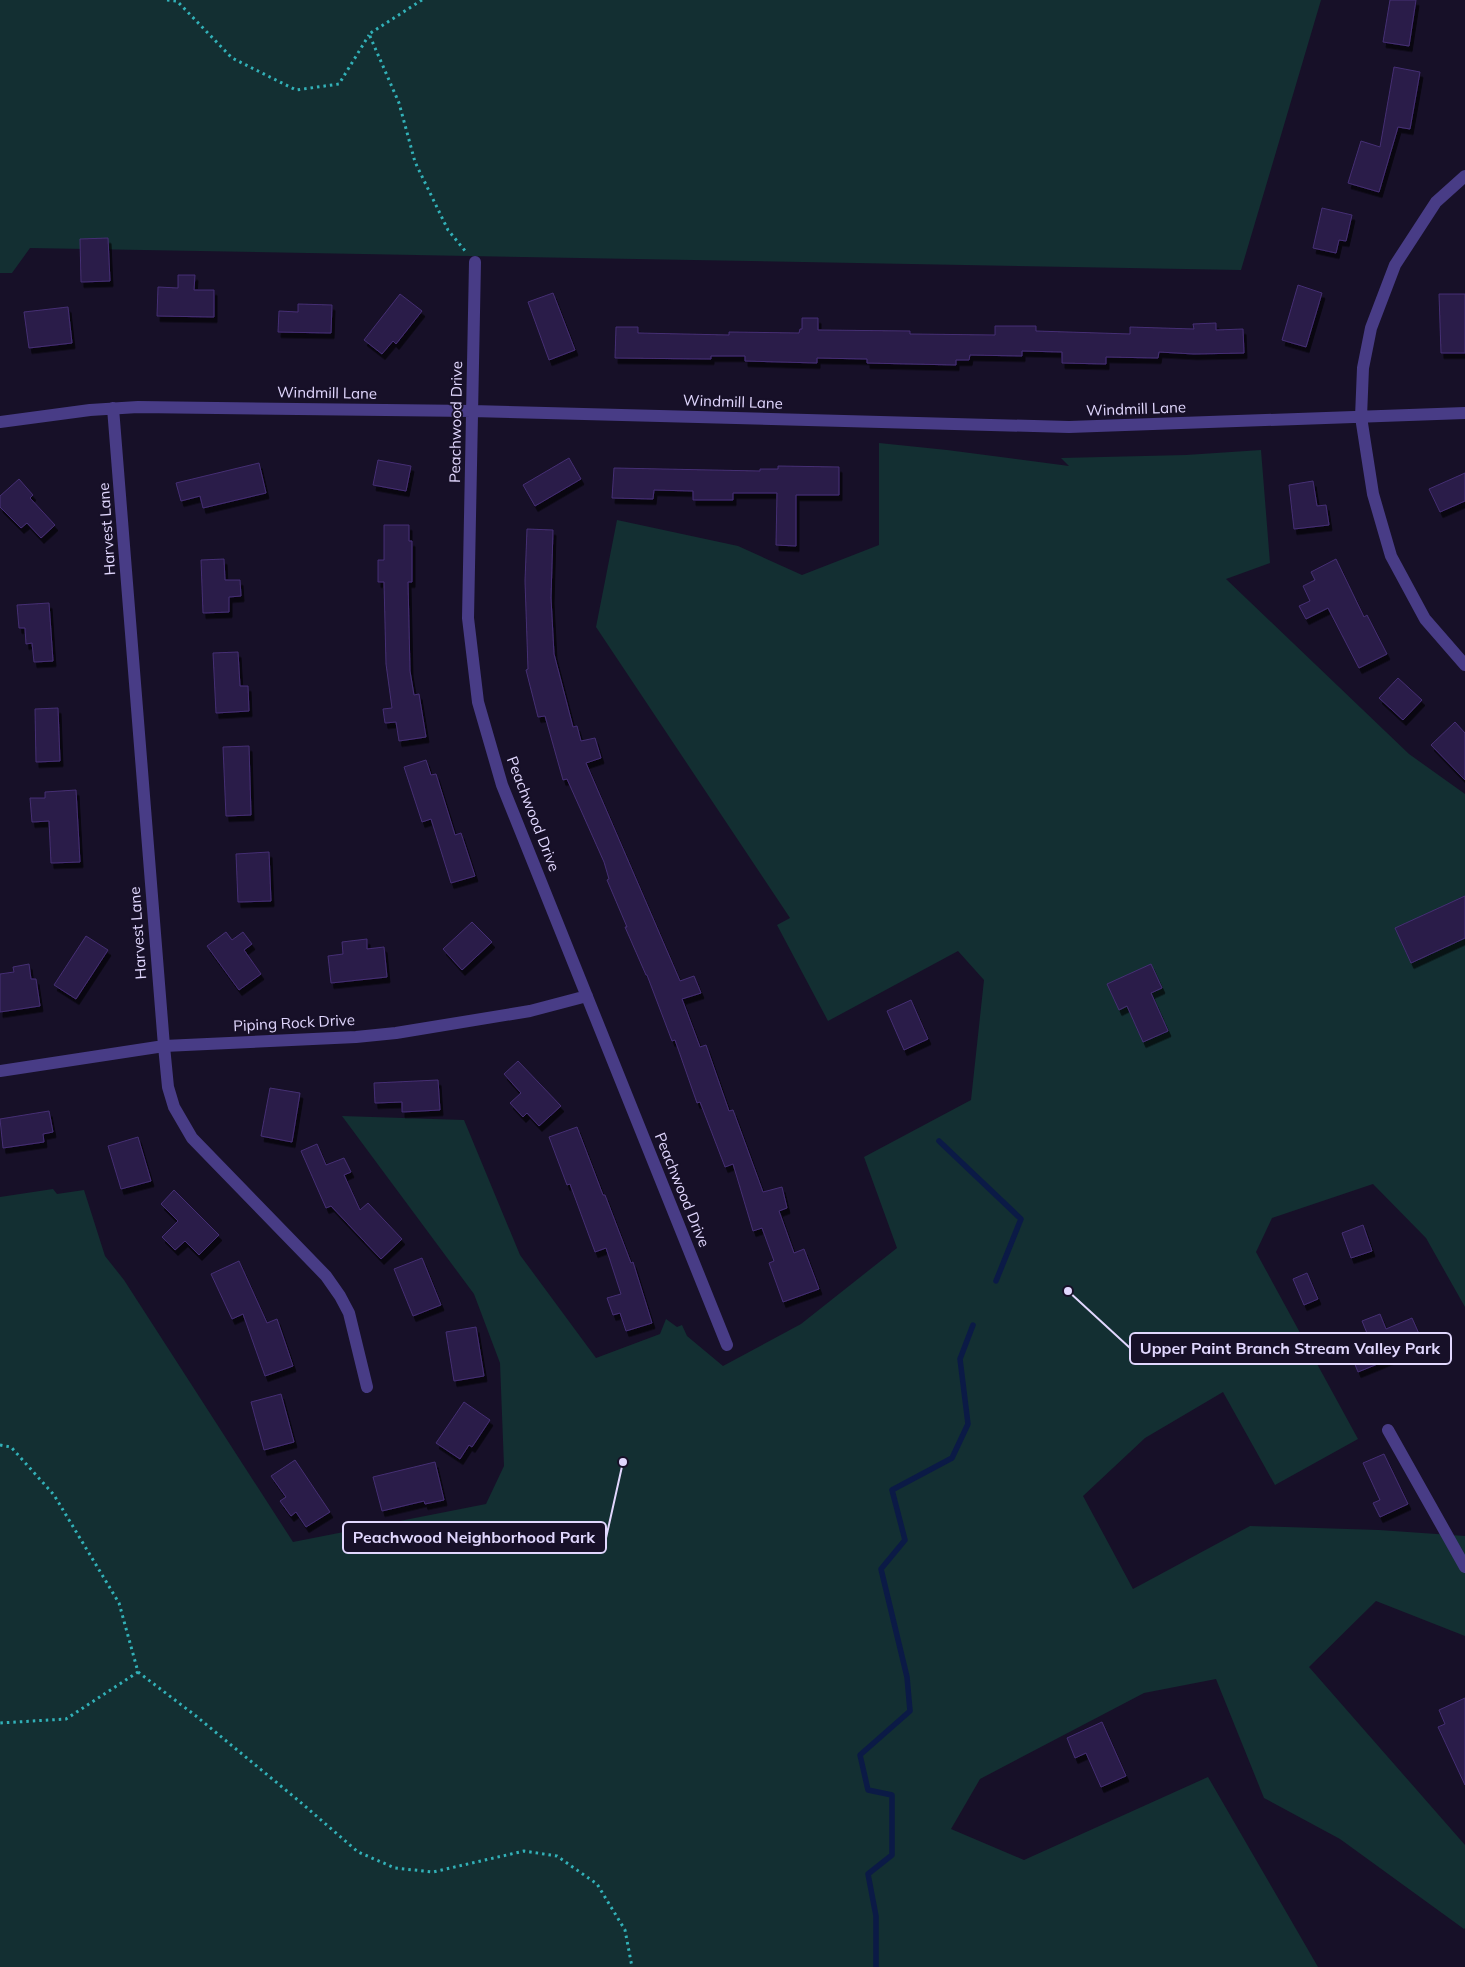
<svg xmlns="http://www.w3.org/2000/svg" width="1465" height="1967" font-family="Mulish,sans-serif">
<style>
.green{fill:#132f32}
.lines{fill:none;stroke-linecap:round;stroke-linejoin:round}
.stream{stroke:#0b1a46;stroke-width:5.5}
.building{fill:#2b1c48;stroke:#452f74;filter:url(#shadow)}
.path{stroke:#32b1b8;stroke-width:3;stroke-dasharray:2.5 4;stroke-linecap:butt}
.minor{stroke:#483c86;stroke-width:12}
.labels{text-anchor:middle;stroke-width:4;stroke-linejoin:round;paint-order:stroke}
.street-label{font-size:15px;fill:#e1d7fe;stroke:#171028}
.leader{fill:none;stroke:#e1d7fe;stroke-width:2}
.callout-dot{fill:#e1d7fe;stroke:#171028;stroke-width:2}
.callout{fill:#171028;stroke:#e1d7fe;stroke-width:2}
.callout-label{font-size:16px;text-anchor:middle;font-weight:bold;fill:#e1d7fe}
</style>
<defs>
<filter id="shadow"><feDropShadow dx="3" dy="5.5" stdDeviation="0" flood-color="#0009"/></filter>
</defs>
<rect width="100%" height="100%" fill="#171028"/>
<path class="green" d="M0,0H1321L1241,270L30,248L12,273H0Z
M879,443L947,450L1069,466L1061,458L1186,455L1261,450L1270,563L1226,579L1409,754L1465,794V1307L1426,1238L1373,1184L1272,1218L1256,1252L1358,1439L1275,1485L1223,1392L1145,1438L1083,1496L1133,1589L1250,1526L1379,1530L1465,1536V1636L1376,1601L1309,1667L1465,1845V1928L1464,1929L1340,1839L1264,1798L1216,1679L1144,1693L980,1779L951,1829L1024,1860L1208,1777L1318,1967H0V1197L53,1189L57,1194L84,1190L105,1256L124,1280L293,1542L486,1504L504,1466L500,1363L474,1294L342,1116L464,1120L520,1255L596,1358L660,1334L666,1319L677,1327L682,1325L687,1336L723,1366L801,1324L897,1248L864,1157L971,1100L984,980L958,951L828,1021L777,925L790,918L596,627L617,520L738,546L802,575L879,545Z"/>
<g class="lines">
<path class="stream" d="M939,1141L1021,1219L996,1281
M876,1967V1916L868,1874L892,1855V1795L868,1790L860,1755L910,1711L907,1677L881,1569L905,1540L892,1490L952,1458L968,1424L960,1359L973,1325"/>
</g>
<path class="building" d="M1390,0H1416L1409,46L1383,42Z
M1394,67L1420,72L1410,129L1398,127L1379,192L1348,183L1361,141L1380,147Z
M1322,208L1352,215L1346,241L1339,240L1336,253L1313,248Z
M108,238L110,281L81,282L80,239Z
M178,275H195L194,290H214V317L157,316L158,287L178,288Z
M1298,285L1322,293L1306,347L1282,340Z
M553,293L575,350L549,360L528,302Z
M400,294L422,311L396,344L393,341L382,354L364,340Z
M1439,294H1465V353H1441Z
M298,304L332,305L331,333L278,332L279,311L298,312Z
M68,307L72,343L29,348L24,312Z
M802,318H818V330L910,331V334L995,335V326H1036V331L1130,334V327L1194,329L1193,324L1216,323V330L1243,329L1244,353L1194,354L1159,352L1158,358L1106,357V364L1062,363V352L1022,351V356L970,355L969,360H956V365L867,363V359L817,358V363L745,361V356H711V359L615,358L616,327H638V333L729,335V332L799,333L800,329H802Z
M569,458L581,479L535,506L523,485Z
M378,460L411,466L406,491L373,485Z
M259,463L266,493L203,508L200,496L181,501L176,483Z
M778,466L839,467V495H796V546L776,545L777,493H733V500H693V491L654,490L653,499L612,498L614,468L760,471V469H778Z
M1465,473V501L1440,512L1429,489Z
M19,479L33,495L30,498L55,525L41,538L27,523L21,528L0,507V496Z
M1313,481L1317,506L1326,505L1329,525L1294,529L1289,485Z
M384,525H409V541H412V582H408L410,671L414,695L419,694L426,737L399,741L396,722L385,723L383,709L392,708L386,664L384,582H378V560H384Z
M527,529L553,530L551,598L554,654L573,727L577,726L581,741L595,738L601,758L586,763L680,981L694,976L701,993L682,999L700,1047L706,1045L729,1111L733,1110L763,1192L782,1187L787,1208L779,1211L794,1253L804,1249L819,1289L783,1302L769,1263L774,1261L762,1228L753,1231L733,1164L725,1167L700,1102L697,1103L675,1040L672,1041L647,975H646L625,927H627L607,880L609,879L604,862L567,779L563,780L545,716L538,717L526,670L528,669L525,581Z
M224,559L225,580H240L241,596L229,597V612L203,613L201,560Z
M1336,559L1364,617L1367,615L1387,654L1359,668L1328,608L1306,619L1299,606L1310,601L1303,586L1315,580L1311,572Z
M49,603L53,661L34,662L32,643L26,644L25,628H19L17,605Z
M238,652L240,686H248L249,711L216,713L213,653Z
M1398,678L1422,700L1403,720L1379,698Z
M58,708L60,761L36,762L35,709Z
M1455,722L1465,733V780L1431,745Z
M249,746L251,815L226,816L223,747Z
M426,760L431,775L436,774L455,835L461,833L475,876L451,883L431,819L422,822L404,767Z
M76,790L80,862L51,863L49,821L32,822L30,798H45V792Z
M269,852L271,901L238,902L236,854Z
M1465,896V938L1411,963L1395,928Z
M472,922L492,942L462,970L443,949Z
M226,932L232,940L243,932L252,944L244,950L261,974L239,990L207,946Z
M86,936L108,950L76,999L54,985Z
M367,939V949L384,947L387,977L331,983L328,956L343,954L342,942Z
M29,964L31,979H36L40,1006L0,1012V974L14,972L13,967Z
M1151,964L1162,988L1151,993L1168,1031L1143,1042L1127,1006L1119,1010L1107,984Z
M911,1000L928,1039L904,1050L887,1011Z
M518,1061L561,1106L539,1126L527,1113L523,1117L510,1103L521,1093L504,1074Z
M438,1080L440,1110L402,1112V1102L375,1103L374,1083Z
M270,1088L300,1093L292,1142L261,1136Z
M49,1111L53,1132L43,1134L44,1142L3,1148L0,1119Z
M577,1127L603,1195H605L631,1263L633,1262L652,1323L626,1331L620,1313L613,1315L607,1298L621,1294L606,1248L595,1252L570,1184L567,1185L549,1137Z
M138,1137L151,1181L121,1189L108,1146Z
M317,1144L326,1165L344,1158L351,1172L344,1175L360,1210L368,1203L402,1239L381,1259L331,1206L326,1208L301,1151Z
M174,1190L219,1235L199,1255L185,1241L175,1250L162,1237L178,1221L161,1204Z
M1363,1225L1372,1251L1351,1258L1342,1233Z
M422,1258L441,1305L413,1316L394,1269Z
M239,1261L267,1323L277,1319L293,1366L265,1376L243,1314L232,1319L211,1274Z
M1307,1273L1318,1299L1304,1305L1293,1279Z
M1380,1314L1386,1329L1412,1318L1424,1345L1358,1372L1348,1347L1369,1338L1362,1321Z
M476,1327L484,1376L454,1381L446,1332Z
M281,1394L294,1442L264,1450L251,1402Z
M464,1402L490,1420L472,1447L469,1445L460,1459L436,1443Z
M1384,1454L1408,1504L1380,1517L1373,1503L1380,1500L1363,1463Z
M295,1460L330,1512L306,1527L296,1512L291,1516L280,1501L286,1497L271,1476Z
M435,1462L444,1500L425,1504L424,1501L382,1511L373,1477Z
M1465,1698V1785L1438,1727L1445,1724L1439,1710Z
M1102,1722L1126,1776L1101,1787L1086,1753L1075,1758L1067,1738Z"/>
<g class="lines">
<path class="path" d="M167,0L177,1L232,58L296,90L339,84L369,35
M422,0L369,34L399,103L415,162L448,230L466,252
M0,1445L11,1447L54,1495L119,1603L138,1672L66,1719L0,1723
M138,1672L196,1716L299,1801L358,1852L395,1868L433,1872L524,1851L557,1856L597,1884L625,1930L632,1967"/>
<path class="minor" d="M1465,176L1436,202L1395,265L1371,328L1363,368L1361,417L1373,494L1391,556L1425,619L1465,665
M475,262L468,618L478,702L502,785L727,1345
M113,408L164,1046L168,1087L174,1107L192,1138L326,1276L340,1296L349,1313L367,1387
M0,422L90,410L138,407L472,411L1069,427L1465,413
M0,1071L164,1046L356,1037L396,1033L530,1011L587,996
M1388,1430L1465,1567"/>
</g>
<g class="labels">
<g class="street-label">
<text transform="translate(327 393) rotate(1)" y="5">Windmill Lane</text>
<text transform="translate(733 402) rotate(2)" y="5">Windmill Lane</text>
<text transform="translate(1136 409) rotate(-2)" y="5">Windmill Lane</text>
<text transform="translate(456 422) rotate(-89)" y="5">Peachwood Drive</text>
<text transform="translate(107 529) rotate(-94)" y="5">Harvest Lane</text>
<text transform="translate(533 814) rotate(69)" y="5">Peachwood Drive</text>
<text transform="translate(138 933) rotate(-94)" y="5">Harvest Lane</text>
<text transform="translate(294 1023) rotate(-3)" y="5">Piping Rock Drive</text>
<text transform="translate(682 1190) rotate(68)" y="5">Peachwood Drive</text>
</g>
</g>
<path class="leader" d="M1068 1291L1130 1348M623 1462L606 1538"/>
<g class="callout-dot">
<circle cx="1068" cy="1291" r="5"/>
<circle cx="623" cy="1462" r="5"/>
</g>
<g class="callout">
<rect x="1130" y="1333" width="321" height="31" rx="5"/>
<rect x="343" y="1522" width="263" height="31" rx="5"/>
</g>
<g class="callout-label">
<text x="1290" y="1354">Upper Paint Branch Stream Valley Park</text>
<text x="474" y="1543">Peachwood Neighborhood Park</text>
</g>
</svg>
